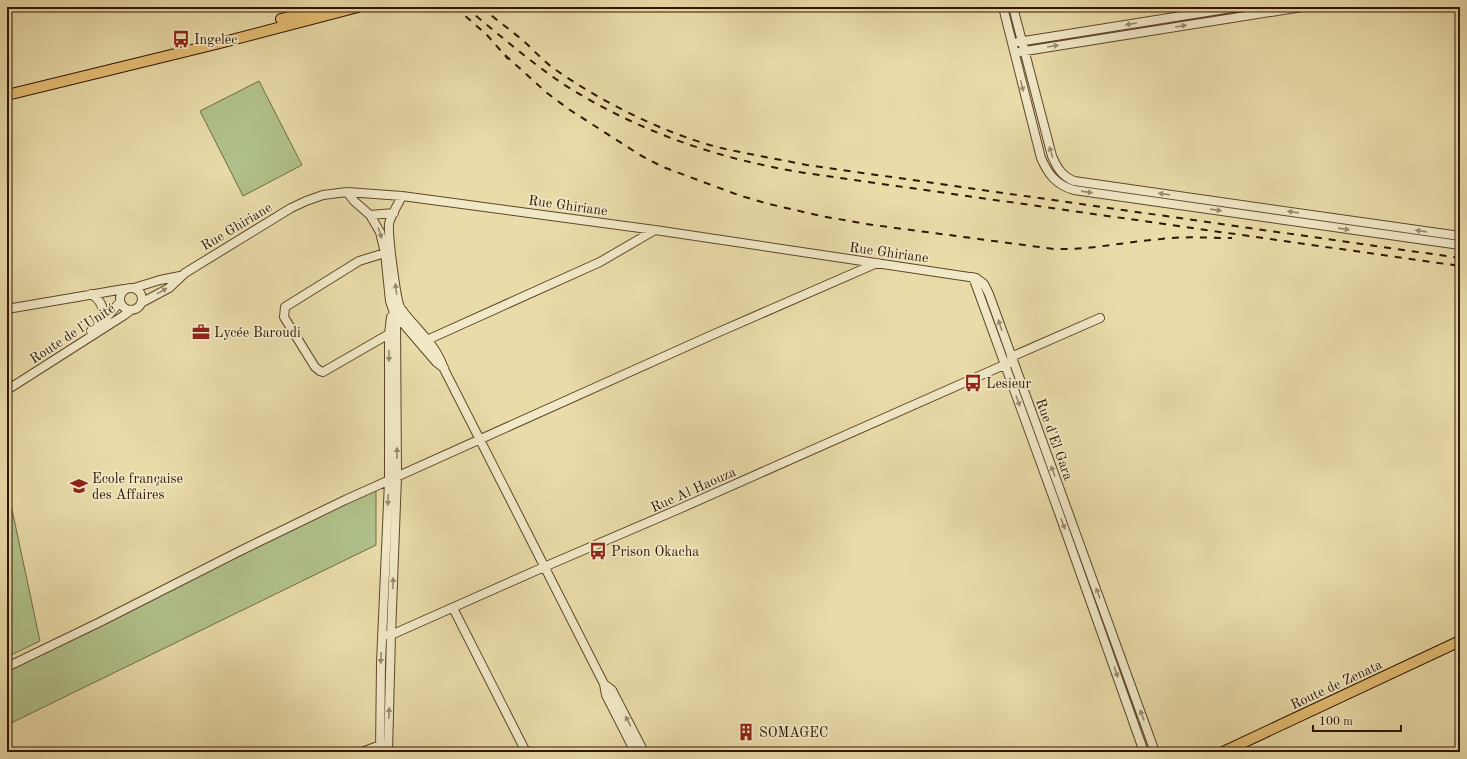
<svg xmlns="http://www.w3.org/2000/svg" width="1467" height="759" font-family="'Old Standard TT',serif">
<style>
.green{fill:#b1c28c;stroke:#706c46}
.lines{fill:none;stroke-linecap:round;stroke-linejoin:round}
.minor-casing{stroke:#5e472a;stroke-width:10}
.major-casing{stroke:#301500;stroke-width:12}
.minor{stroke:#f1e8c7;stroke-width:8}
.major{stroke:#e4be74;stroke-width:10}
.rail{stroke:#301500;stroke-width:2;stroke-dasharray:7 7;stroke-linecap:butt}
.oneway{fill:#9a896d}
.labels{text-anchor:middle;stroke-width:3.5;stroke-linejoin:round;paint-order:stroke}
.poi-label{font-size:14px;fill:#301500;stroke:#f1e8c7;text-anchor:start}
.street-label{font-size:14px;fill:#301500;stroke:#f1e8c7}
</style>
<rect width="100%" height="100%" fill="#e9dca9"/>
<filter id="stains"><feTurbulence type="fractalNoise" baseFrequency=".005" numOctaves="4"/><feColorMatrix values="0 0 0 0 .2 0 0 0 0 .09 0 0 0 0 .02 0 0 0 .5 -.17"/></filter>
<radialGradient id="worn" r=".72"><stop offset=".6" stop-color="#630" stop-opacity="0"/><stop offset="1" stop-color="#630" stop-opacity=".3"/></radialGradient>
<path class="green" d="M259,81L302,165L243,196L200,111Z
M7,486L40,641L7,657Z
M376,486V545L7,725V667Z"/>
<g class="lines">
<g class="minor-casing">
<path id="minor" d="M1003,7L1041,158C1048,174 1056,185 1074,190L1460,245
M1013,7L1052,156C1057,168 1062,176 1074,181L1460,236
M1018,42L1238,7
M1019,52L1302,7
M347,192L354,201L370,215L380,232L385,253L390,301L394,313L436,362L444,368
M402,196C398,205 391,214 389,224C388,235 396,302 401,309C416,329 436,344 444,369L604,684L606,695L635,752
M370,215L394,213
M385,253L359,261L285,307L284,317L315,367L320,371L323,372L389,334
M973,277L1059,513L1144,752
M120 299a11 11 0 1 1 22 0a11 11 0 1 1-22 0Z
M134,288L160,280L180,276
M91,294C101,300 105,309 103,321
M141,303L169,288L185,273L291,208L306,201L323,195L347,192L402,196L655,230L976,278L984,284L989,294L1155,752
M7,309L124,289
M91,331L106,318L120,302
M427,340L600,262L655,230
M1011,357L1100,318
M7,390L123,316L131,310
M453,608L526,752
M382,635H391L544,567L679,509L1013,361
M7,667L100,622L242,550L345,500L712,335L877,263
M604,684L612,690L644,752
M362,752L375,747L384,745
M380,752L381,663L389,481V334L391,317L400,307
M388,752L391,635L397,477L396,321L397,318L403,311"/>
</g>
<g class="major-casing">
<path id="major" d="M281,19L327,7
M7,95L216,44L358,7
M1223,752L1460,641"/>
</g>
<use href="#minor" class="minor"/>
<use href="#major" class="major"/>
<path class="rail" d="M455,7L487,35L508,59
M465,7C500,35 533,65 571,89C645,134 719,159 805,173L1460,266
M481,7C494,18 508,28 521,39C532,48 541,59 553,68C600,101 661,132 717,147C747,154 777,159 807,165L1460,258
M505,55L547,93L570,110L640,155L663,167L741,196L769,204L821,216L866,224L1054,249C1090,250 1125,242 1161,239C1184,236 1208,238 1232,238"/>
</g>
<defs><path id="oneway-solid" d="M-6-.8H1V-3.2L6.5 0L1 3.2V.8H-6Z"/></defs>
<g class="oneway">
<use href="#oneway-solid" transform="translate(1131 24) rotate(171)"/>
<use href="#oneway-solid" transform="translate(1181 26) rotate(-9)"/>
<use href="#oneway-solid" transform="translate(1053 46) rotate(-9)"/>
<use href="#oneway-solid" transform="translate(1022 86) rotate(76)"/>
<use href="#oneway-solid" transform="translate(1051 152) rotate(-107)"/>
<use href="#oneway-solid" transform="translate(1087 192) rotate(8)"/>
<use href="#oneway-solid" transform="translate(1164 194) rotate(-172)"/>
<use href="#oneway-solid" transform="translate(1216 210) rotate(8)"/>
<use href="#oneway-solid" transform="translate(1293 212) rotate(-172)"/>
<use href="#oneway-solid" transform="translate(1344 229) rotate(8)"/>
<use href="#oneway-solid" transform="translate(1421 231) rotate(-172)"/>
<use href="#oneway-solid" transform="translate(380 233) rotate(72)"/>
<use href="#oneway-solid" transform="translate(396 289) rotate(-97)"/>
<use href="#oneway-solid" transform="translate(162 291) rotate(-29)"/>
<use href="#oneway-solid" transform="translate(1000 325) rotate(-109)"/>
<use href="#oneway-solid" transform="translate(389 356) rotate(90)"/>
<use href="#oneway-solid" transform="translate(1018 401) rotate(70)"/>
<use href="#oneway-solid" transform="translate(397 453) rotate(-90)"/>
<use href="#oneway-solid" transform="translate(1053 471) rotate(-110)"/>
<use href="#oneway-solid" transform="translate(388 500) rotate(93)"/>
<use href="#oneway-solid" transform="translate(1063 524) rotate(70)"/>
<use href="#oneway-solid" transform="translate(393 583) rotate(-88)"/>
<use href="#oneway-solid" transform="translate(1098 593) rotate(-110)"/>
<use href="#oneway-solid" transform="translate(381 658) rotate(92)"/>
<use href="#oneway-solid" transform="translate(1116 672) rotate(71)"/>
<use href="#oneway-solid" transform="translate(389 713) rotate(-88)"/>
<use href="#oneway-solid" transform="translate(1142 715) rotate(-110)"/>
<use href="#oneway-solid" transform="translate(628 721) rotate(-117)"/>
</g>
<defs>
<g id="bus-bare" transform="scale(1.38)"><path d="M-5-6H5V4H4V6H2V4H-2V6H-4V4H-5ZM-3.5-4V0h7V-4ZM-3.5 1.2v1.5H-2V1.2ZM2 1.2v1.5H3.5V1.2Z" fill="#8f2418" stroke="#f1e8c7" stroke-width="2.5" paint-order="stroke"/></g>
<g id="office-bare" transform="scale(1.38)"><path d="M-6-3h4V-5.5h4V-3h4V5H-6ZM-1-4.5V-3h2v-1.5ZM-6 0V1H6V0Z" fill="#8f2418" stroke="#f1e8c7" stroke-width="2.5" paint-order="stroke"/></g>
<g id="school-bare" transform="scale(1.38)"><path d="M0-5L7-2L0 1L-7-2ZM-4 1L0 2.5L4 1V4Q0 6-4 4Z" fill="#8f2418" stroke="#f1e8c7" stroke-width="2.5" paint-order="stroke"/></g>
<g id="building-bare" transform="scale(1.38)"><path d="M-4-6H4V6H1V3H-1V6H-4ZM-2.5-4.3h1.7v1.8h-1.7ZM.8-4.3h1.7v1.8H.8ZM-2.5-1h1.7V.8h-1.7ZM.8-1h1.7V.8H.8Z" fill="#8f2418" stroke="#f1e8c7" stroke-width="2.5" paint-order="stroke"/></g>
</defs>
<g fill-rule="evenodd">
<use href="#bus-bare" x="181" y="39"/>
<use href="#office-bare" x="201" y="332"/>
<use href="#bus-bare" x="973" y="383"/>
<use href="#school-bare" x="79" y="486"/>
<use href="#bus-bare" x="598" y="551"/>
<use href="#building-bare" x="746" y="732"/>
</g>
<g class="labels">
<g class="poi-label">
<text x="194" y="44">Ingelec</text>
<text x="214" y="337">Lycée Baroudi</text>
<text x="986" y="388">Lesieur</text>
<text x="92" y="483">Ecole française<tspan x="92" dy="16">des Affaires</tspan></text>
<text x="611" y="556">Prison Okacha</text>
<text x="759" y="737">SOMAGEC</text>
</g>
<g class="street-label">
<text transform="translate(568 205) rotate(8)" y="5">Rue Ghiriane</text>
<text transform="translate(236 226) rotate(-31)" y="5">Rue Ghiriane</text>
<text transform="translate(889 252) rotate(8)" y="5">Rue Ghiriane</text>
<text transform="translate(72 333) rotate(-33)" y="5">Route de l'Unité</text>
<text transform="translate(1055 439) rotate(70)" y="5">Rue d'El Gara</text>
<text transform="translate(693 489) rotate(-24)" y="5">Rue Al Haouza</text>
<text transform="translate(1336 684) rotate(-25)" y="5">Route de Zenata</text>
</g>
</g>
<rect width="1467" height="759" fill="none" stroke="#e9dca9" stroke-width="24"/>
<rect x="8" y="8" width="1451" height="743" fill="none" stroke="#301500" stroke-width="2"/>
<rect x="12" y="12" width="1443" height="735" fill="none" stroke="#301500"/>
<path d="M1313 725v6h88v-6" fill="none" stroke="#301500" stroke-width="2"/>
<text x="1319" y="725" font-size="12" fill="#301500" stroke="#f1e8c7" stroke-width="3" paint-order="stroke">100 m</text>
<rect width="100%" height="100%" filter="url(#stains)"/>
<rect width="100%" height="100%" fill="url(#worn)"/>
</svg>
